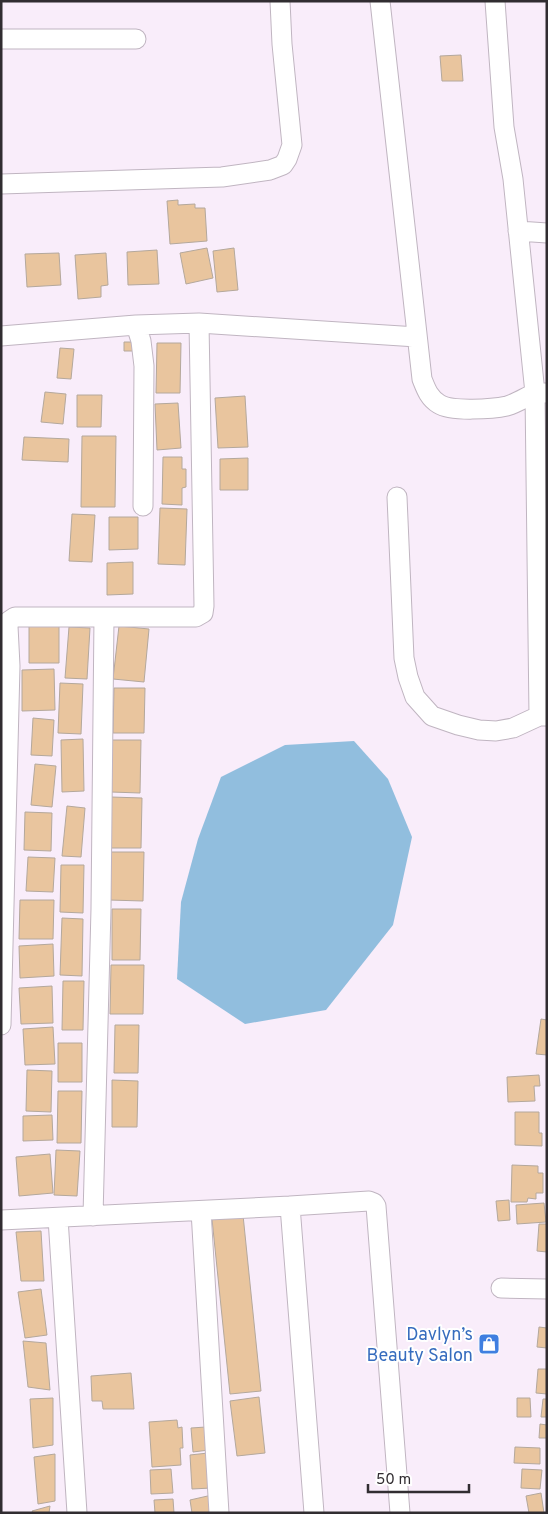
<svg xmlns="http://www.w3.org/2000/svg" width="548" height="1514" font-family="Overpass,sans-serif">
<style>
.water{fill:#91bede}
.building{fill:#e9c59e;stroke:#b4a89c}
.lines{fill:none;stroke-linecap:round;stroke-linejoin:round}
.minor-casing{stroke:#c0b5c1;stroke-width:21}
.minor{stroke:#fff;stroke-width:19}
.labels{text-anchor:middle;stroke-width:4;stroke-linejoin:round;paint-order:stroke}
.shop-label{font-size:18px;fill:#366cbe;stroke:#fff;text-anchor:end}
</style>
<rect width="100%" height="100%" fill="#f9edfa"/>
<path class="water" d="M354,741L388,779L412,837L393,925L326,1010L245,1024L177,979L181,902L198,839L221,777L285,745Z"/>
<path class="building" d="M461,55L463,81H442L440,56Z
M178,200V205L195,204V208H205L207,241L170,244L167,201Z
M207,248L213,278L186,284L180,253Z
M234,248L238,290L217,292L213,251Z
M157,250L159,284L128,285L127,252Z
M59,253L61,285L27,287L25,254Z
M106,253L108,285L101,286V297L78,299L75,255Z
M124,342H136L135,351H124Z
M157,343H181L180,393H156Z
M60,348L74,349L71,379L57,378Z
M45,392L66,394L63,424L41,422Z
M77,395H102L101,427H77Z
M245,396L248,447L218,448L215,398Z
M178,403L181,448L157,450L155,404Z
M82,436H116L115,507H81Z
M24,437L69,439L68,462L22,460Z
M163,457H182V469H186V487L182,488V505L162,504Z
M248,458V490H220V459Z
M160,508L187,509L185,565L158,564Z
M72,514L95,515L92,562L69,561Z
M109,517H138V549L109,550Z
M133,562V594L107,595V563Z
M29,622L59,623V663H29Z
M119,626L149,629L144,682L113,679Z
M69,627L90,628L87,679L65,678Z
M54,669L55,710L22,711V670Z
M60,683L83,684L81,734L58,733Z
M114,688H145L144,733H113Z
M33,718L54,720L52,756L31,755Z
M83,739L84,791L62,792L61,740Z
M112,740H141L140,793L111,792Z
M35,764L56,766L52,807L31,805Z
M111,797L142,798L141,848H110Z
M67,806L85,808L81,857L62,856Z
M25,812L52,813L51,851L24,850Z
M110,852H144L143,901L109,900Z
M28,857L55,858L53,892L26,891Z
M61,865H84L83,913L60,912Z
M20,900H54L53,939H19Z
M112,909H141L140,960H112Z
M62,918L83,919L82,976L60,975Z
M53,944L54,976L20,978L19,946Z
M111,965H144L143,1014H110Z
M63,981H84L83,1030H62Z
M52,986L53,1023L21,1024L19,988Z
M541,1019L547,1020V1055L536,1054Z
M115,1025H139L138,1073H114Z
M53,1027L55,1064L25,1065L23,1029Z
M58,1043H82V1082H58Z
M27,1070L52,1071L51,1112L26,1111Z
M539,1075L540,1086H534L535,1101L508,1102L507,1077Z
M112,1080L138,1081L137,1127H112Z
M58,1091H82L81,1143H57Z
M515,1112H539V1133H542V1146L515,1145Z
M52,1115L53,1140L23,1141V1116Z
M56,1150L80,1151L77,1196L54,1195Z
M50,1154L53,1193L19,1196L16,1157Z
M512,1165L538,1166V1173H543V1193H536V1199L528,1198L527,1202H511Z
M509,1200L510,1220L498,1221L496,1201Z
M544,1203L546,1222L517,1224L516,1205Z
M243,1215L261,1391L230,1394L212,1219Z
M539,1224H547V1252L537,1251Z
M41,1231L44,1281H21L16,1232Z
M41,1289L47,1335L25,1338L18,1292Z
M539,1327L547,1328V1348L537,1347Z
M23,1341L46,1343L50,1390L28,1387Z
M538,1369H547V1394L536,1393Z
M131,1373L134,1409H103L102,1401H92L91,1376Z
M259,1397L265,1453L237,1456L230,1401Z
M53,1398V1445L33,1448L30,1399Z
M517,1398H530L531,1417H517Z
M543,1399H547V1417H541Z
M177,1420L178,1428L182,1427L183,1448H180L181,1465L152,1467L149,1422Z
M540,1424L547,1425V1438H539Z
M206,1427L209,1450L193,1452L191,1428Z
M515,1447L540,1448V1464L514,1463Z
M208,1453L211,1488L192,1489L190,1455Z
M55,1454V1501L38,1504L34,1457Z
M171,1469L173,1493L151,1494L150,1470Z
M522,1469L542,1470L540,1489L521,1488Z
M541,1493L544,1513H529L526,1496Z
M212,1495L215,1513H192L190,1500Z
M173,1499L174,1513H155L154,1500Z
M50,1506L49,1513H33L32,1511Z"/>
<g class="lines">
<g class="minor-casing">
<path id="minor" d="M380,1L422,379C426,389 429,398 439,404C451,412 493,409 507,406C517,403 526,397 535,393L539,716H547
M495,1L504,127L513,179L535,393H547
M1,39H136
M1,184L222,177L270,170L283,165L287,159L292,145L282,44L280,1
M518,231L547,233
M136,325L141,341L144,366L143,506
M1,336L136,325L199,323L417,337
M397,497L404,658L408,677L415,697L432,716L458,725L479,730L496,731L513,728L539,716
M1,1025L10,666L8,626L9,621L15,617H196L203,613L204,606L199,323
M290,1206L314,1513
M201,1211L219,1513
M93,1216L101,909L104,617
M58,1218L77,1513
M1,1220L290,1206L369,1201L374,1203L376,1206L400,1513
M501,1288L547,1289"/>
</g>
<use href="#minor" class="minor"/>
</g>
<defs>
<g id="shop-square" transform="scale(1.125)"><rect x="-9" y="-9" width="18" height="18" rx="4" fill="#3f7fe0" stroke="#fff"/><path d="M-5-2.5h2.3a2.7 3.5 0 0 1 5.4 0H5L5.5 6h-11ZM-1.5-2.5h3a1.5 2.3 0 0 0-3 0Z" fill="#fff"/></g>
</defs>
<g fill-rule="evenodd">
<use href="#shop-square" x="489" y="1344"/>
</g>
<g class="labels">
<g class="shop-label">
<text x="473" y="1340">Davlyn’s<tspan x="473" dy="21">Beauty Salon</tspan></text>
</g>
</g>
<rect width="548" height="1514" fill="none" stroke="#312d31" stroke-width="5"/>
<path d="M368 1484v8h101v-8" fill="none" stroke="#312d31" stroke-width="2.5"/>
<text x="376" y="1484" font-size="15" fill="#312d31" stroke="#ffffff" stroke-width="4" paint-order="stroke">50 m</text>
</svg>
